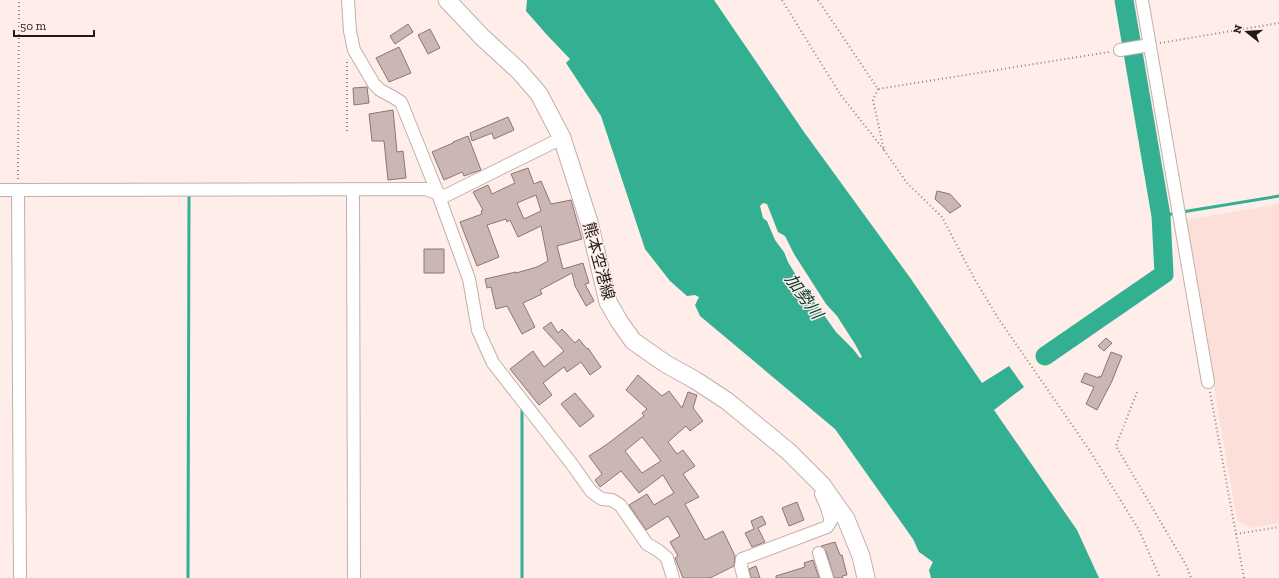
<svg xmlns="http://www.w3.org/2000/svg" width="1279" height="578" font-family="'Zilla Slab','Noto Sans JP',serif">
<style>
.built{fill:#fddfd9}
.water{fill:#33b092;fill-rule:evenodd}
.lines{fill:none;stroke-linecap:round;stroke-linejoin:round}
.stream{stroke:#33b092;stroke-width:3}
.river{stroke:#33b092;stroke-width:19}
.building{fill:#cab6b2;stroke:#8a7773;fill-rule:evenodd}
.street-casing{stroke:#c3afaa;stroke-width:14}
.secondary-casing{stroke:#c3afaa;stroke-width:19}
.path{stroke:#918582;stroke-width:2;stroke-dasharray:1 3;stroke-linecap:butt}
.street{stroke:#fff;stroke-width:12}
.secondary{stroke:#fff;stroke-width:17}
.labels{text-anchor:middle;dominant-baseline:central;stroke-width:3;stroke-linejoin:round;paint-order:stroke}
.street-label{font-size:16px;fill:#221b19;stroke:#feede9}
.water-label{font-size:17px;font-style:italic;fill:#033b2f;stroke:#feede9}
</style>
<rect width="100%" height="100%" fill="#feede9"/>
<path class="built" d="M1279,204V523L1251,528L1237,520L1185,220Z"/>
<path class="water" d="M527,0H714L804,132L911,279L982,383L1009,366L1024,387L994,410L1077,530L1099,578H931L929,570L933,562L919,552L913,539L835,429L700,316L695,305L699,297L695,295L687,296L670,281L645,249L601,116L566,63L570,59L547,35L526,11ZM763,203L767,204L778,232L785,236L794,254L826,304L837,316L855,344L862,357L860,358L853,349L836,332L819,308L806,292L788,262L784,252L775,240L767,221L763,218L760,206Z"/>
<g class="lines">
<path class="stream" d="M1182,212L1279,196
M1161,216L1177,213
M188,578L189,194
M522,578V408"/>
<path class="river" d="M1045,356L1164,274L1161,216L1124,0"/>
</g>
<path class="building" d="M408,24L413,32L395,44L390,36Z
M430,29L440,48L428,54L418,35Z
M399,47L411,73L389,82L376,58Z
M367,87L369,103L354,105L353,88Z
M393,110L397,152L403,151L406,178L388,180L384,141H372L369,114Z
M508,117L514,130L494,139L492,133L472,141L470,133Z
M468,136L481,170L464,176L462,172L444,180L432,152L453,143V142Z
M528,168L534,184L541,181L551,204L571,200L582,239L557,246L563,269L583,263L589,283L585,284L594,301L586,306L575,286L572,273L540,290L542,294L523,303L535,327L522,334L507,306L496,309L491,287L487,288L485,279L516,272V273L537,267L548,261L541,226L518,237L510,220L507,222L506,219L487,225L499,257L477,266L460,222L482,214L481,211L483,210L473,192L488,185L492,194L515,183L511,174ZM536,195L541,211L524,219L517,203Z
M937,191L950,194L961,206L950,213L935,199Z
M424,249H444V273H424Z
M551,322L558,333L562,329L575,343L579,339L587,349L588,348L601,367L590,375L581,362L567,372L564,367L543,383L552,395L539,405L510,369L533,351L544,367L564,351L543,328Z
M1106,338L1112,343L1104,351L1098,346Z
M1111,352L1122,356L1112,381L1097,410L1086,404L1094,387L1081,382L1085,373L1099,378V376L1101,377Z
M638,375L662,396L669,391L682,408L688,392L697,395L693,408L703,421L690,431L686,426L668,442L677,454L683,450L695,466L683,474L699,497L685,504L705,540L723,531L735,556L734,566L710,578H683L675,558L678,556L670,542L680,536L668,516L646,530L629,505L647,494L654,505L674,493L663,475L639,493L621,471L600,487L595,480L602,474L589,456L606,445L644,416L642,413L647,409L626,390ZM642,437L661,461L642,473L625,451Z
M575,393L594,416L580,427L561,404Z
M797,502L804,520L789,526L782,508Z
M762,516L766,524L758,528L765,542L752,547L745,533L754,529L751,521Z
M835,542L840,555H842L847,575L842,576L843,578H834L826,551L821,546Z
M813,560L819,578H776V576L805,567L804,563Z
M756,566L760,578H751L749,569Z"/>
<g class="lines">
<defs>
<path id="street" d="M348,0L350,31L354,50L374,84L380,90L393,97L401,102L438,194L469,279L478,330L493,363L571,463L591,491L596,495L602,499L612,500L620,505L647,544L659,551L667,558L673,578
M1142,0L1208,382
M1120,50L1150,45
M353,189L354,578
M0,190L425,189L445,196L562,138
M18,190L20,578
M819,553L827,578
M744,578L741,567L742,559L827,527L831,521L826,505L821,494"/>
<path id="secondary" d="M447,0L482,37L519,71L539,94L562,138L573,172L589,222L608,302L619,321L633,341L666,364L695,380L727,401L788,451L822,485L846,519L861,556L866,578"/>
</defs>
<use href="#street" class="street-casing"/>
<use href="#secondary" class="secondary-casing"/>
<path class="path" d="M782,0L840,94L884,150L873,100L878,89
M818,0L878,89L1109,52
M1160,43L1279,23
M347,131V61
M884,150L907,183L942,217L974,278L998,318L1090,451L1139,530L1160,578
M18,179L19,0
M1137,392L1116,446L1186,565L1191,578
M1210,392L1244,578
M1236,534L1279,527"/>
<use href="#street" class="street"/>
<use href="#secondary" class="secondary"/>
</g>
<g class="labels">
<g class="street-label">
<text transform="translate(599 261) rotate(75)">熊本空港線</text>
</g>
<g class="water-label">
<text transform="translate(804 296) rotate(54)">加勢川</text>
</g>
</g>
<g transform="translate(1247 32) rotate(287)" stroke="#feede9" stroke-width="3" paint-order="stroke">
<path d="M0-3L7 15L0 10L-7 15Z" fill="#221b19"/>
<text y="-6" font-size="11" font-weight="bold" text-anchor="middle" fill="#221b19">N</text>
</g>
<path d="M14 30v6h80v-6" fill="none" stroke="#221b19" stroke-width="2"/>
<text x="20" y="30" font-size="12" fill="#221b19" stroke="#feede9" stroke-width="3" paint-order="stroke">50 m</text>
</svg>
